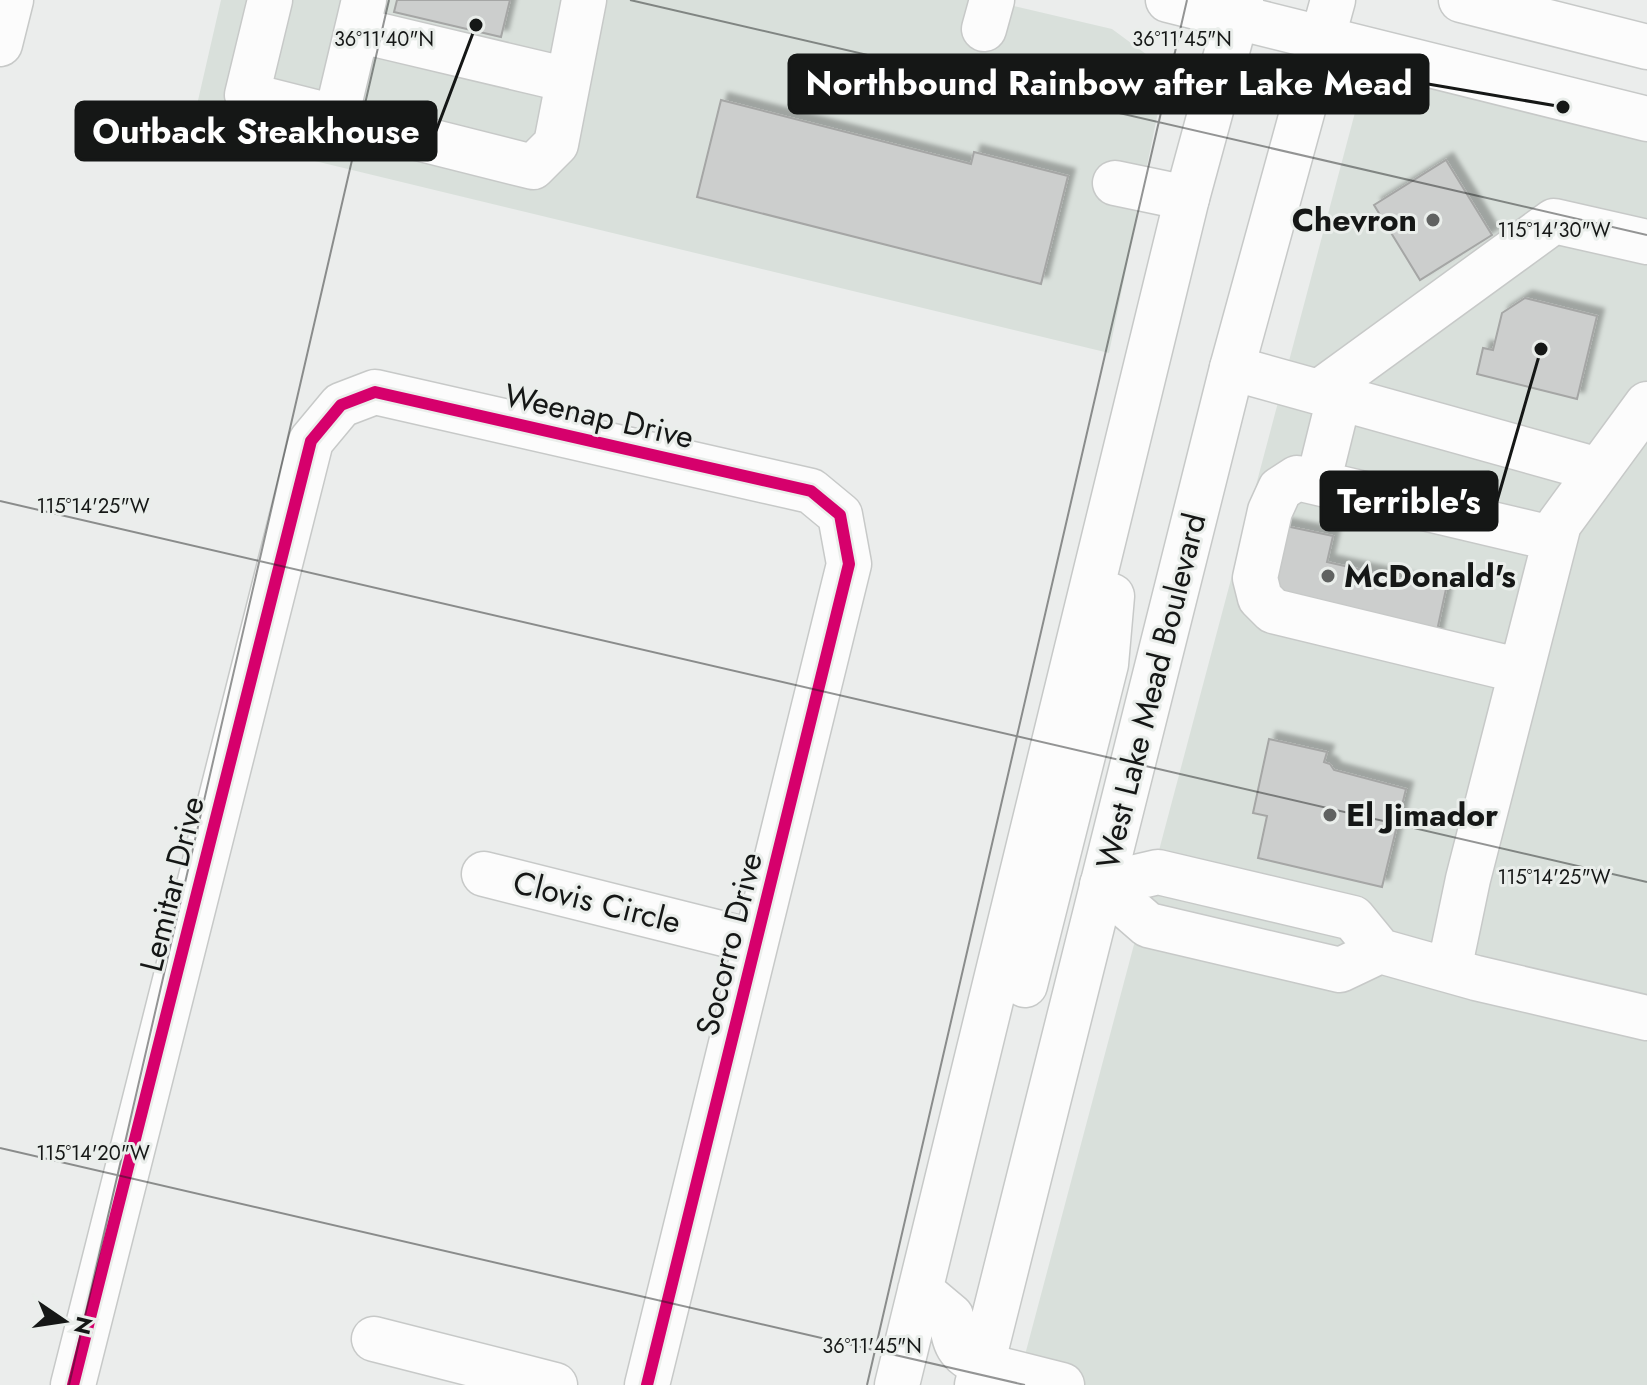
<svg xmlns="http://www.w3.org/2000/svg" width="1647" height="1385" font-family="Jost,sans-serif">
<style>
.built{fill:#d9e0db}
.building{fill:#cccecd;stroke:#a5a6a5;stroke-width:2;filter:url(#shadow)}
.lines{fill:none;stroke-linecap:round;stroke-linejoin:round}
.minor-casing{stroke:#c7c9c8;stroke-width:47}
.major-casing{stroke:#c7c9c8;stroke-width:47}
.minor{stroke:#fcfcfc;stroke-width:44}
.major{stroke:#fcfcfc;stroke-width:44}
.cycleway-casing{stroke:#eaeeeb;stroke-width:17}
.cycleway{stroke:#d6006c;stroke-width:12}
.ticks{fill:none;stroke:#151716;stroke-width:2;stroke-opacity:0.45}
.poi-dot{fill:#606261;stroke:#eaeeeb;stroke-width:3}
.labels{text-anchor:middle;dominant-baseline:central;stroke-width:6;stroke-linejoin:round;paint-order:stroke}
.poi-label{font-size:32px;font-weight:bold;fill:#151716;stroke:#eaeeeb;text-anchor:start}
.street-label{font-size:32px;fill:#151716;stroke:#eaeeeb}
.ticks-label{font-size:20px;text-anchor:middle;fill:#151716;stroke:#eaeeeb;stroke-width:6;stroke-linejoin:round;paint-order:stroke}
.leader{fill:none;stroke:#151716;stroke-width:3}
.callout-dot{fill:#151716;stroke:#eaeeeb;stroke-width:3}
.callout{fill:#151716;stroke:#151716;stroke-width:3}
.callout-label{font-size:34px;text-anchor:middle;font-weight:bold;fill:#fff}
</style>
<defs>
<filter id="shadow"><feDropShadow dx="7" dy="-7" stdDeviation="2" flood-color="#0004"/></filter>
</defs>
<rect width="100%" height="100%" fill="#ebedec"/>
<path class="built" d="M221,0H988L1112,29L1150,57L1161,97L1109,353L191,131Z
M1366,71L1647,136V1385H1017Z"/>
<path class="building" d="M397,0H510L501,37L394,12Z
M721,100L971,164L974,152L1068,176L1041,284L697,197Z
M1446,160L1492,235L1420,280L1374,205Z
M1525,298L1597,316L1577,399L1477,374L1483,348L1493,350L1502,313Z
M1281,525L1333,536L1327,562L1446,589L1435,640L1266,592Z
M1269,739L1327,752L1324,762L1330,764L1334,770L1406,789L1382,887L1258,858L1267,816L1253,813Z"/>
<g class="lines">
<defs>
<path id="minor" d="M270,0L247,95L533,167L556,144L584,0
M984,29L992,0
M357,30L568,80
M0,44L11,0
M336,118L364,0
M1115,183L1187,198
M1232,368L1598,470
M1319,392L1554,221L1647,242
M1318,483L1339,398
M1521,671L1273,611L1260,598L1255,578L1270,511L1280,489L1297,478L1555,539
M484,874L756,942
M1102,885L1158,872L1353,918L1380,951L1476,978L1647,1018
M1102,885L1148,925L1340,970L1380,951
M1449,970L1468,879L1559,524L1647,404
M374,1339L555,1385
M982,1365L1062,1385
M73,1385L311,441L341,405L375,392L811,491L840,515L849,564L647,1385"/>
<path id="major" d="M1168,0L1647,119
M1461,0L1647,47
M1025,985L1106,664L1112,596
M920,1290L951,1316C954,1345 957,1352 982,1365
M897,1385L1187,198L1241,0
M977,1385L1232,368L1333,0"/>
</defs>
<use href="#minor" class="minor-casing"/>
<use href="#major" class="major-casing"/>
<use href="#minor" class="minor"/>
<use href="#major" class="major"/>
<defs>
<path id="cycleway" d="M73,1385L311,441L341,405L375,392L811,491L840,515L849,564L647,1385"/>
</defs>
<use href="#cycleway" class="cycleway-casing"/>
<use href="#cycleway" class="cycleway"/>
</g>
<path class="ticks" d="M630,0L1647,235M0,501L1647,882M0,1148L1025,1385M69,1385L389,0M867,1385L1187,0"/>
<g class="poi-dot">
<circle cx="1433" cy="220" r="8"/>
<circle cx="1328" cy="576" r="8"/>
<circle cx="1330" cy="815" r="8"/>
</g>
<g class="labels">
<g class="poi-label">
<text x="1417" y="220" text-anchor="end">Chevron</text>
<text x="1344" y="576">McDonald's</text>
<text x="1346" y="815">El Jimador</text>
</g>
<g class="street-label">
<text transform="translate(599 416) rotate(13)">Weenap Drive</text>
<text transform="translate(1151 691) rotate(-76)">West Lake Mead Boulevard</text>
<text transform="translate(172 884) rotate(-76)">Lemitar Drive</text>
<text transform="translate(597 902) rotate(14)">Clovis Circle</text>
<text transform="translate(729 944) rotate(-76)">Socorro Drive</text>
</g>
</g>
<g class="ticks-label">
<text x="384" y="46">36°11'40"N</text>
<text x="1182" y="46">36°11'45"N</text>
<text x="1554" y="237">115°14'30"W</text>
<text x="93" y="513">115°14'25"W</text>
<text x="1554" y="884">115°14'25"W</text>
<text x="93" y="1160">115°14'20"W</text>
<text x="872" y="1353">36°11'45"N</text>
</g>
<path class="leader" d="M1563 107L1428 84M476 25L436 131M1541 349L1497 501"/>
<g class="callout-dot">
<circle cx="1563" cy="107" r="8"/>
<circle cx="476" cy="25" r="8"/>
<circle cx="1541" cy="349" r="8"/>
</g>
<g class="callout">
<rect x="789" y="55" width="639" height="58" rx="8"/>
<rect x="76" y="102" width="360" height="58" rx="8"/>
<rect x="1321" y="472" width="176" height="58" rx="8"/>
</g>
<g class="callout-label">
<text x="1109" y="95">Northbound Rainbow after Lake Mead</text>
<text x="256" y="143">Outback Steakhouse</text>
<text x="1409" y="513">Terrible's</text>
</g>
<g transform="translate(64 1321) rotate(103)" stroke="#eaeeeb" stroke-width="6" paint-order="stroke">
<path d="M0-6L14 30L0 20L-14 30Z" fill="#151716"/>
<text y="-12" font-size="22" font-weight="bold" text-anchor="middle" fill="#151716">N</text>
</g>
</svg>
